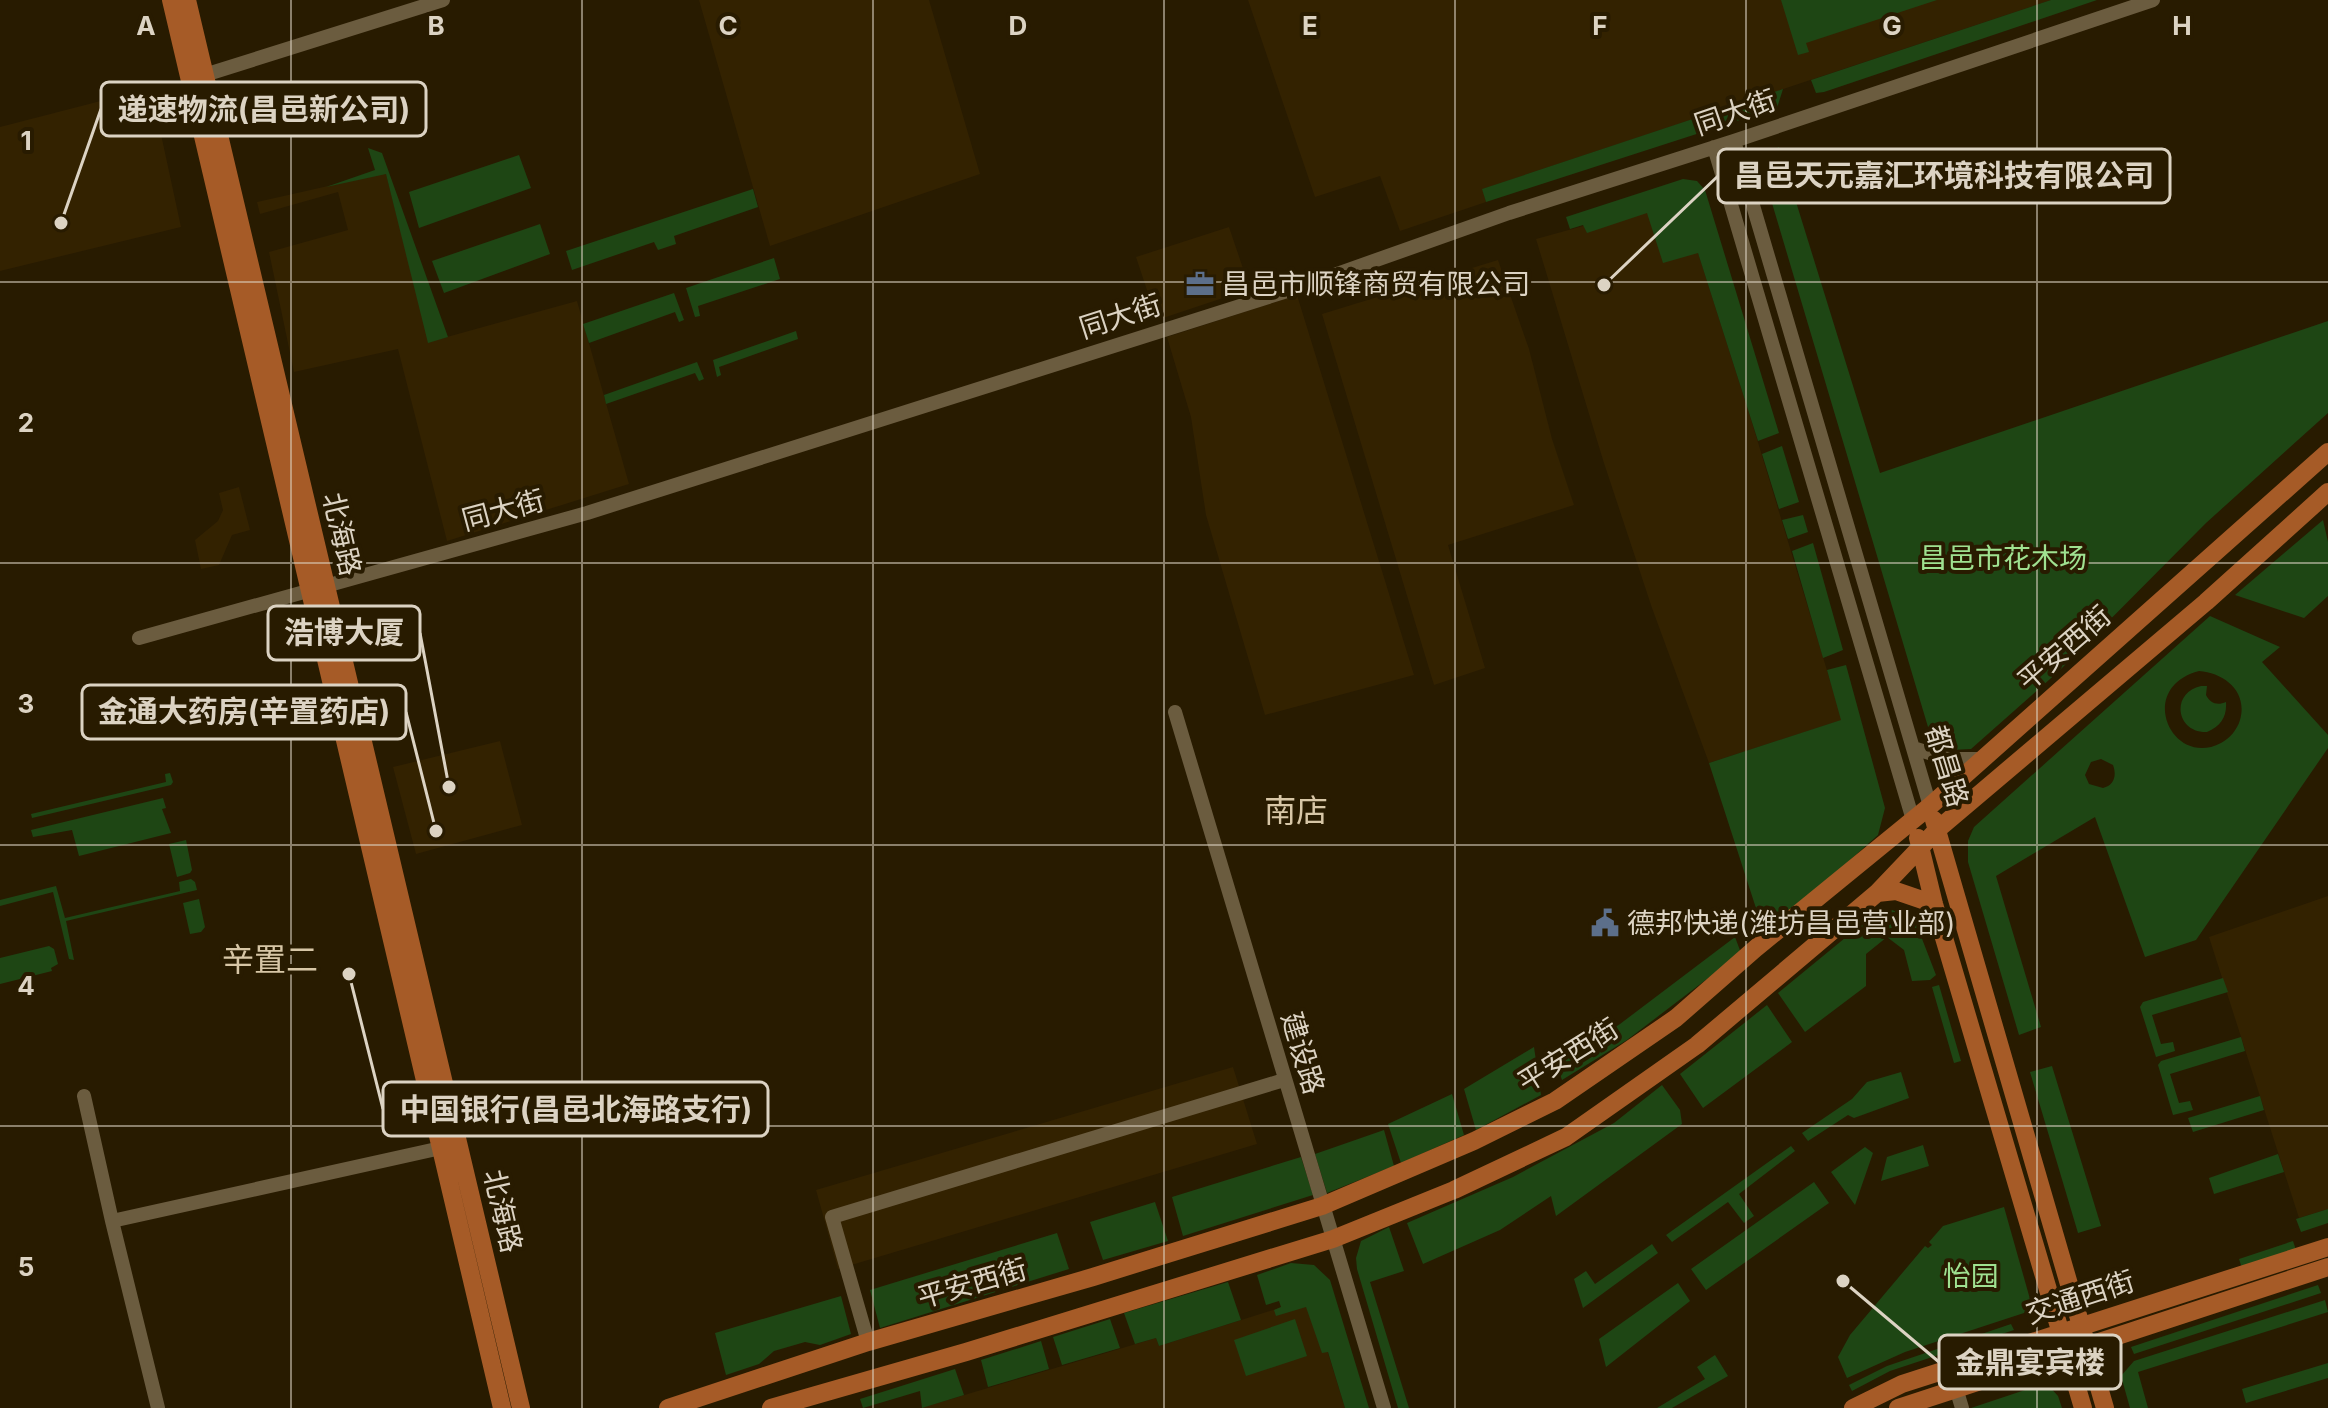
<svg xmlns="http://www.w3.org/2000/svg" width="2328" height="1408" font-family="Inter,'Noto Sans SC',sans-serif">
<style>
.built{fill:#320}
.green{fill:#1e4614;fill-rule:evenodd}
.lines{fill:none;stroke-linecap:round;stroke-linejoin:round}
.minor{stroke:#6b5c3f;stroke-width:14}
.major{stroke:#a65b27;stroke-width:18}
.grid{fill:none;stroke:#dcd3c3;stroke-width:2;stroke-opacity:0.55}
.labels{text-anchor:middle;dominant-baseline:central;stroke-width:8;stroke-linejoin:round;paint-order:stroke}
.street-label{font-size:28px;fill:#dcd3c3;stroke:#281b00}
.poi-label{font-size:28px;fill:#dcd3c3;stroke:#281b00;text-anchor:start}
.park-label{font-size:28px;fill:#9fe190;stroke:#281b00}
.quarter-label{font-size:32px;fill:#d7c6a6;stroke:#281b00}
.grid-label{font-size:26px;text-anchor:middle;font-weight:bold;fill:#dcd3c3;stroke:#281b00;stroke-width:8;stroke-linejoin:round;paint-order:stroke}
.leader{fill:none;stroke:#dcd3c3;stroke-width:3}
.callout-dot{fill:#dcd3c3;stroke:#281b00;stroke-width:3}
.callout{fill:#281b00;stroke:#dcd3c3;stroke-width:3}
.callout-label{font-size:30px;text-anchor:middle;font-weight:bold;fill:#dcd3c3}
</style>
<rect width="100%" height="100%" fill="#281b00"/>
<path class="built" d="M699,0H929L980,174L770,246Z
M1248,0H2051L1483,189L1486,202L1400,231L1380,176L1315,197Z
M151,88L181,227L0,271V127Z
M386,173L429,342L577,301L629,484L447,541L398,349L294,372L269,252L348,230L338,192L260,214L257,202Z
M1681,199L1750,416L1842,720L1709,763L1652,608L1603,460L1536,239Z
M1229,227L1250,289L1157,320L1136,257Z
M1498,260L1529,349L1552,439L1574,505L1448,545L1485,668L1434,685L1322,314Z
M1297,295L1414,675L1265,715L1206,515L1191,417L1167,337Z
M239,487L250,530L232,535L219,565L201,569L195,540L218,521L223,510L219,493Z
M500,741L522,825L416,854L393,767Z
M2328,896V1209L2299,1218L2209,937Z
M1233,1067L1257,1144L838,1269L816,1190Z
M1311,1298L1345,1408H921L1156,1338L1159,1346Z"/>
<path class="green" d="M1781,0H1937L1806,43L1809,52L1798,55Z
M2051,0H2097L1824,92L1816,93L1811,80Z
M1783,89L1777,108L1486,202L1482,189Z
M1779,147L1880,473L2328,321V413L2206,523L2059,671L1971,749L1950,750L1931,737L1763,173C1764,159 1766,153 1779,147Z
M368,148L382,153L448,337L428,343L386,174L326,187L375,170Z
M519,155L531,188L419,228L409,192Z
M1683,179L1697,181L1705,190L1779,433L1758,441L1698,253L1663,263L1647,213L1587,233L1583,225L1570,229L1566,217Z
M753,189L758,207L674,236L676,244L658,250L654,242L572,270L566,251Z
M540,224L550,254L444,293L432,261Z
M774,258L780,279L698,306L700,316L695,317L686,288Z
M674,293L684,320L679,322L675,312L589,343L583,324Z
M796,331L798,339L719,367L721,375L717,377L713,360Z
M697,362L704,379L699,381L695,373L606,404L604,395Z
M1782,446L1799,502L1779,509L1762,454Z
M1803,515L1808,532L1788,539L1782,520Z
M2323,520L2328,542V596L2304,618L2235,595Z
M1813,543L1843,650L1823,658L1792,551Z
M2210,616L2280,647L2262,662L2328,735V748L2196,940L2145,957L2095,817L1996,876L2041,1027L2019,1035L1968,862V841L1974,827ZM2199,671C2225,673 2248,692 2240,720C2237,730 2230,738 2221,743C2172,769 2135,688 2199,671ZM2101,759L2113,765C2117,776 2114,785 2103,788L2089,784L2085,775L2091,762Z
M1846,665L1885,808L1878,835L1765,936L1709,763L1841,720L1827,670Z
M2201,686H2207L2206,695C2210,703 2217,706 2226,702C2227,717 2221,726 2207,732C2176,733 2170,693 2201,686Z
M170,773L173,782L171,785L32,818L31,814L166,782L165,774Z
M163,798L166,808L162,809L171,833L79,856L72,830L33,837L31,830Z
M186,840L192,870L190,873L177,877L169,844Z
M191,879L195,882L197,890L66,921L74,960L69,959L53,892L0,906V900L56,886L65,918L180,891L179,882Z
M199,899L205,927L201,932L190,934L183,903Z
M1892,910L1914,918L1936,975L1930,980L1912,981L1904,950L1887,937L1866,954V986L1805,1032L1778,993L1862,924Z
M1735,937L1741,953L1627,1040L1562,1080L1557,1065L1620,1024Z
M49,946L54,949L58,964L51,968L52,971L0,984V958Z
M2223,978L2228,992L2152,1015L2161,1044L2173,1042L2175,1051L2156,1057L2140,1007L2143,1002Z
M1939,985L1961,1061L1954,1063L1932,987Z
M1767,1005L1792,1042L1703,1108L1680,1074Z
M2241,1037L2245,1051L2170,1074L2179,1103L2190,1101L2193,1110L2173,1115L2158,1065L2161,1061Z
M1534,1047L1541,1095L1476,1130L1464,1089Z
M2052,1066L2101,1226L2078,1233L2030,1072Z
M1901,1072L1909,1098L1854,1118L1848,1115L1808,1141L1802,1133L1852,1099L1867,1082Z
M1662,1085L1680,1110L1682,1124L1556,1216L1551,1196L1500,1230L1423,1264L1407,1223L1513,1177L1614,1123Z
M1452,1094L1464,1135L1401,1163L1388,1124Z
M2260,1096L2264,1110L2193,1132L2188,1118Z
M1384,1130L1394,1166L1327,1193L1315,1154Z
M1923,1145L1929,1166L1881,1181L1887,1157Z
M1791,1146L1795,1151L1739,1194L1754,1216L1744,1223L1728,1202L1672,1242L1666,1235Z
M1865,1147L1873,1153L1855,1205L1831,1172Z
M2278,1154L2284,1172L2214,1194L2209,1178Z
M1301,1157L1313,1195L1183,1236L1172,1197Z
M1814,1182L1829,1203L1706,1290L1691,1269Z
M1155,1202L1168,1241L1103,1260L1090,1222Z
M2004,1207L2030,1299L2027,1312L1905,1352L1847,1378L1838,1357L1850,1335L1925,1246L1928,1248L1932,1245L1929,1242L1943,1226Z
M2328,1209V1223L2301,1232L2296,1219Z
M1389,1227L1404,1271L1370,1282L1409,1408H1398L1357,1269L1356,1258L1361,1241Z
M1057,1233L1069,1269L880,1328L870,1290Z
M2293,1241L2296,1250L2242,1268L2239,1259Z
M1652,1244L1658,1253L1583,1308L1574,1279L1586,1271L1595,1284Z
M1291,1263L1314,1265L1330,1280L1369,1408H1345L1328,1352L1322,1353L1306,1307L1276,1316L1274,1310L1281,1307L1279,1301L1266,1305L1257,1275Z
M1228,1282L1241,1320L1159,1346L1156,1338L1135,1344L1124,1313Z
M1678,1283L1690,1301L1606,1367L1599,1339Z
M2318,1285L2321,1293L2134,1354L2131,1347Z
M841,1296L851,1334L820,1345L805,1342L774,1351L759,1364L726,1375L715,1333Z
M2325,1300L2328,1312L2138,1372L2148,1408H2130L2121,1376L2134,1361Z
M1110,1319L1120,1348L1062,1365L1053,1337Z
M1295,1319L1307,1356L1246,1376L1234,1340Z
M2011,1324L2014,1330L1890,1371L1852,1391L1849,1385L1887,1366Z
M1041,1341L1049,1369L988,1387L981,1360Z
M1715,1355L1728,1376L1672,1408H1657L1705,1379L1697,1367Z
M2328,1363V1378L2246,1403L2242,1389Z
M955,1369L964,1395L922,1408L920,1391L863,1408L860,1399Z
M2046,1383L2058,1396L2062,1408H1971Z"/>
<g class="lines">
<path class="minor" d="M195,78L443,0
M1734,141L1930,806
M1714,147L1913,820
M139,638L587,513L1303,286L1509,213L1734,141L2153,0
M1175,712L1384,1408
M1913,748L1949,759H1981
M84,1096L112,1221L158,1408
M112,1221L450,1146
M868,1342L832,1217L1284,1080
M1956,1388L1962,1408"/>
<path class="major" d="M171,0L502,1408
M187,0L521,1408
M1934,820L2105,1408
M1918,838L1934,904L2083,1408
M1877,893L1896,891L1934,904
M668,1408L868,1342L1093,1277L1322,1206L1474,1141L1555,1101L1676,1018L1756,948L1930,806L2328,452
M771,1408L966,1352L1333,1239L1454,1190L1566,1137L1697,1045L1877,893L1937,830L2206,602L2328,492
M1853,1408L1902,1384L2328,1247
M1898,1408L2328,1267"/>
</g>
<path class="grid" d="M291,0V1408M582,0V1408M873,0V1408M1164,0V1408M1455,0V1408M1746,0V1408M2037,0V1408M0,282H2328M0,563H2328M0,845H2328M0,1126H2328"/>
<defs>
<symbol id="office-bare" viewBox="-9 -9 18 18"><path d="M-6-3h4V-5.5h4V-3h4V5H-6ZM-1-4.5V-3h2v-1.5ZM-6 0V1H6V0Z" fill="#5c6f8a" stroke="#281b00" stroke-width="2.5" paint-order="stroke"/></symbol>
<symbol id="civic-bare" viewBox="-9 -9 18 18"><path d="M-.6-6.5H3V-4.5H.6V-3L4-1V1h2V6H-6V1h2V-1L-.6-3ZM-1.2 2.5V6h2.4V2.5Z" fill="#5c6f8a" stroke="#281b00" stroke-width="2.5" paint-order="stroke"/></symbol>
</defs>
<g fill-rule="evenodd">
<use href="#office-bare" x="1180" y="264" width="40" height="40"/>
<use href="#civic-bare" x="1585" y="903" width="40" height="40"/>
</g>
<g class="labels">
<g class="street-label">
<text transform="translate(1735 112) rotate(-19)">同大街</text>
<text transform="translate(1120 316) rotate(-18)">同大街</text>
<text transform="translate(503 510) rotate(-15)">同大街</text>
<text transform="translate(342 534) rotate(77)">北海路</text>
<text transform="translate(2064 648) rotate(-41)">平安西街</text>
<text transform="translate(1947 766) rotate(73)">都昌路</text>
<text transform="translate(1303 1053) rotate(73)">建设路</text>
<text transform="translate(1568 1055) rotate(-32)">平安西街</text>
<text transform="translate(503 1211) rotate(77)">北海路</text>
<text transform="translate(972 1283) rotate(-16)">平安西街</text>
<text transform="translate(2080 1297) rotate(-18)">交通西街</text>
</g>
<g class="poi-label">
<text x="1222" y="284">昌邑市顺锋商贸有限公司</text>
<text x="1627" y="923">德邦快递(潍坊昌邑营业部)</text>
</g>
<g class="park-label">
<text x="2003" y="558">昌邑市花木场</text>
<text x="1971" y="1276">怡园</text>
</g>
<g class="quarter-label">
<text x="1296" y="810">南店</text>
<text x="270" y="959">辛置二</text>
</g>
</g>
<g class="grid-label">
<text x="146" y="35">A</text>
<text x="436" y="35">B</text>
<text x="728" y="35">C</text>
<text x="1018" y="35">D</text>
<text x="1310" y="35">E</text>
<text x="1600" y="35">F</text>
<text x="1892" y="35">G</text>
<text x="2182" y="35">H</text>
<text x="26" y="150">1</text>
<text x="26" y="432">2</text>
<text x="26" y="713">3</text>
<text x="26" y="995">4</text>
<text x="26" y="1276">5</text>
</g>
<path class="leader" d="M61 223L101 109M1604 285L1718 176M449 787L420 633M436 831L406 712M349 974L383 1109M1843 1281L1939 1362"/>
<g class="callout-dot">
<circle cx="61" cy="223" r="8"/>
<circle cx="1604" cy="285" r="8"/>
<circle cx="449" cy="787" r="8"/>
<circle cx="436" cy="831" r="8"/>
<circle cx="349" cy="974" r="8"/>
<circle cx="1843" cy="1281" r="8"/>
</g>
<g class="callout">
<rect x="101" y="82" width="325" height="54" rx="8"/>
<rect x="1718" y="149" width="452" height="54" rx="8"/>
<rect x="268" y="606" width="152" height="54" rx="8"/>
<rect x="82" y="685" width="324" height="54" rx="8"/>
<rect x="383" y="1082" width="385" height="54" rx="8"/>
<rect x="1939" y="1335" width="182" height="54" rx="8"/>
</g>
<g class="callout-label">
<text x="264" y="120">递速物流(昌邑新公司)</text>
<text x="1944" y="186">昌邑天元嘉汇环境科技有限公司</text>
<text x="344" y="643">浩博大厦</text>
<text x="244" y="722">金通大药房(辛置药店)</text>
<text x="576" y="1120">中国银行(昌邑北海路支行)</text>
<text x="2030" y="1373">金鼎宴宾楼</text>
</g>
</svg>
